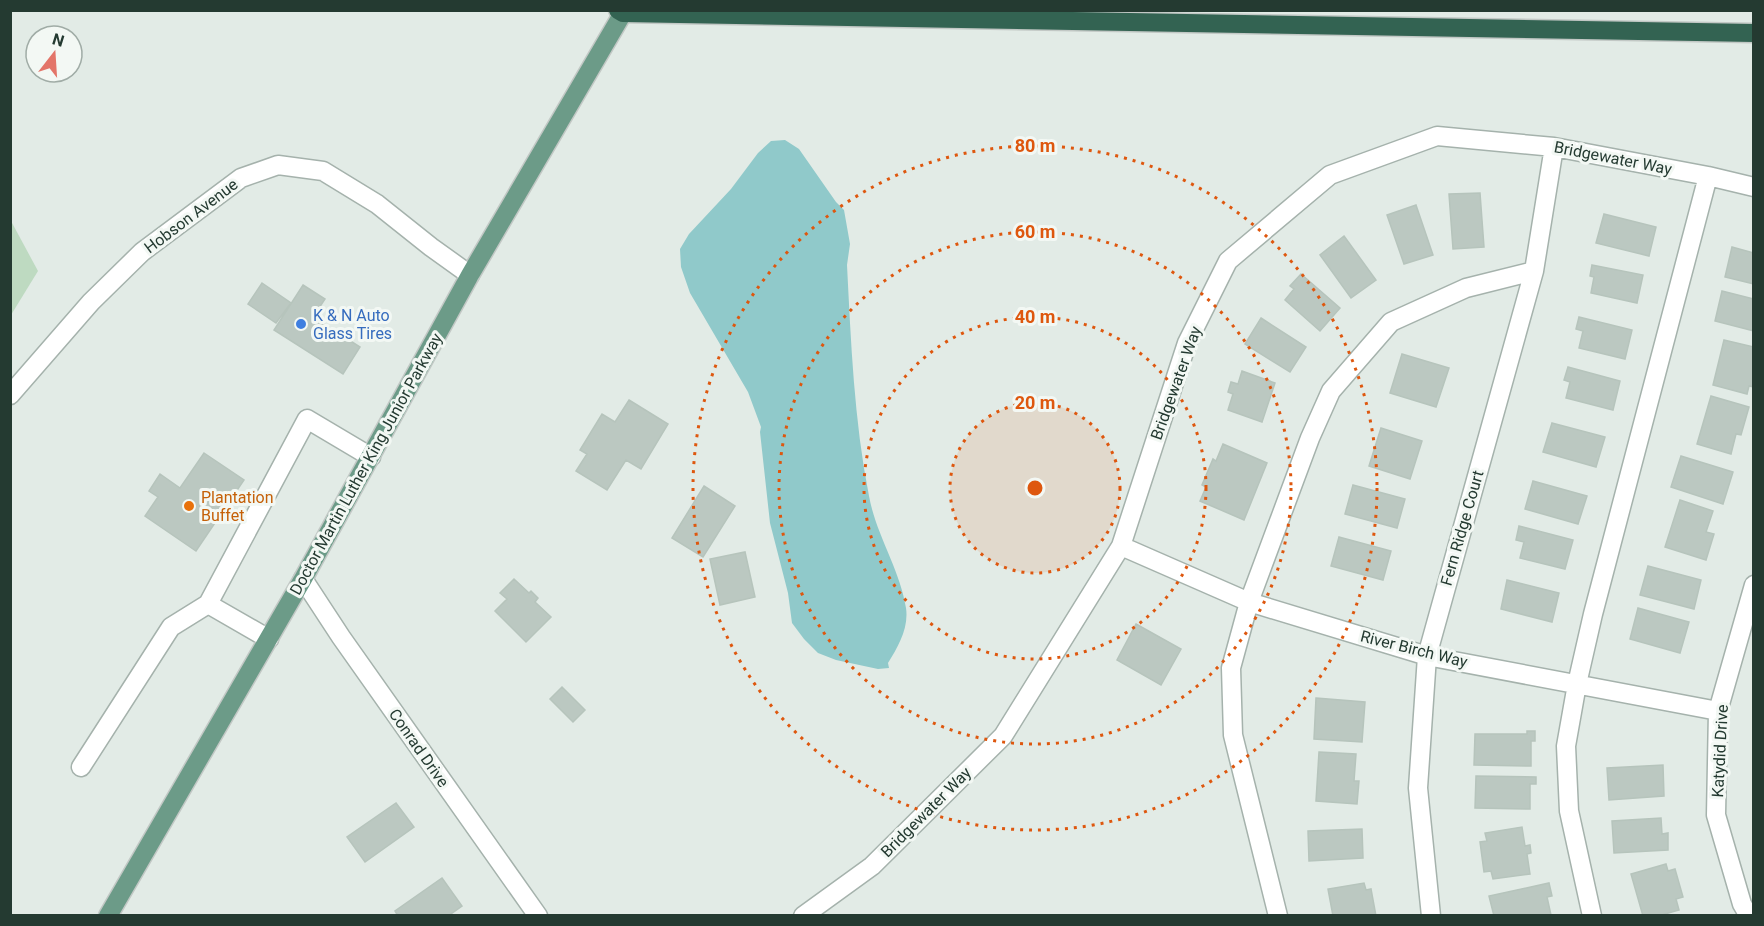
<svg xmlns="http://www.w3.org/2000/svg" width="1764" height="926" font-family="Roboto,sans-serif">
<style>
.green{fill:#bedac1}
.water{fill:#90c9ca}
.building{fill:#bbc8c1;stroke:#b6c4bc;stroke-width:1.5}
.lines{fill:none;stroke-linecap:round;stroke-linejoin:round}
.minor-casing{stroke:#a5b2ac;stroke-width:21}
.major-casing{stroke:#c2c8c5;stroke-width:21}
.highway-casing{stroke:#c2c8c5;stroke-width:21}
.minor{stroke:#fff;stroke-width:18}
.major{stroke:#6c9b88;stroke-width:18}
.highway{stroke:#336352;stroke-width:18}
.ring{fill:none;stroke:#de570e;stroke-width:3;stroke-dasharray:3 6}
.shop-dot{fill:#3f7fe0;stroke:#f3f8f4;stroke-width:2}
.food-dot{fill:#e8710a;stroke:#f3f8f4;stroke-width:2}
.labels{text-anchor:middle;dominant-baseline:central;stroke-width:6;stroke-linejoin:round;paint-order:stroke}
.street-label{font-size:16px;fill:#243a31;stroke:#f3f8f4}
.shop-label{font-size:16px;fill:#366cbe;stroke:#f3f8f4;text-anchor:start}
.food-label{font-size:16px;fill:#c56008;stroke:#f3f8f4;text-anchor:start}
.centre{fill:#de570e;stroke:#f3f8f4;stroke-width:3}
.ring-label{font-size:18px;text-anchor:middle;font-weight:bold;fill:#de570e;stroke:#f3f8f4;stroke-width:6;stroke-linejoin:round;paint-order:stroke}
</style>
<rect width="100%" height="100%" fill="#e2ebe6"/>
<path class="green" d="M11,221L38,271L11,315H10Z"/>
<path class="water" d="M785,140L799,149L836,202L844,210L850,244L847,265C851,342 854,420 869,496C876,535 900,569 906,608C909,628 898,647 888,663L889,668L878,669L836,660L818,653L804,639L792,623L788,593L770,523L760,432L761,427L748,392L690,293L681,267L680,249L689,234L731,189L758,153L771,141Z"/>
<path class="building" d="M1480,193L1484,247L1453,249L1449,194Z
M1416,205L1433,255L1404,264L1387,215Z
M1604,214L1656,227L1649,256L1596,243Z
M1344,236L1376,280L1351,298L1320,255Z
M1732,247L1754,253V284L1725,277Z
M1592,265L1643,275L1637,303L1591,293L1594,277L1590,276Z
M1301,274L1340,308L1320,331L1285,300L1294,289L1290,286Z
M262,283L291,303L276,323L248,304Z
M303,285L325,299L313,317L360,347L343,374L274,330Z
M1722,291L1754,299V331L1715,321Z
M1579,317L1632,330L1625,359L1579,348L1583,331L1576,329Z
M1261,318L1306,347L1290,372L1245,344Z
M1724,340L1754,347V387L1749,386L1747,394L1713,385Z
M1402,354L1449,368L1436,407L1390,393Z
M1568,367L1620,381L1613,410L1566,398L1570,382L1564,380Z
M1242,371L1275,383L1262,422L1228,410L1233,394L1228,392L1231,382L1238,384Z
M1711,396L1749,407L1741,435L1736,434L1731,454L1697,444Z
M629,400L668,424L641,469L626,460L607,490L576,471L587,454L580,450L602,414L615,422Z
M1552,423L1605,437L1596,467L1543,452Z
M1381,428L1422,441L1410,479L1369,466Z
M1223,444L1267,463L1244,520L1200,501L1206,487L1202,485L1213,459L1216,461Z
M204,453L244,480L196,551L145,516L158,497L149,491L160,474L180,488Z
M1681,456L1733,472L1723,504L1671,487Z
M1533,481L1587,496L1578,524L1525,509Z
M1353,485L1405,499L1397,528L1345,514Z
M704,486L735,506L703,557L672,538Z
M1680,500L1713,511L1706,532L1714,534L1706,560L1665,547Z
M1519,526L1573,540L1565,569L1520,558L1524,542L1516,540Z
M1339,537L1391,551L1383,580L1331,566Z
M745,552L755,597L720,605L710,559Z
M1648,566L1701,580L1694,609L1640,595Z
M514,579L529,593L531,591L538,598L535,602L551,617L526,642L495,611L507,599L500,593Z
M1507,580L1559,593L1552,622L1501,609Z
M1638,608L1689,622L1680,653L1630,639Z
M1136,624L1181,649L1161,685L1117,660Z
M562,687L585,710L573,722L550,699Z
M1316,698L1365,702L1362,742L1314,739Z
M1527,731H1535V741H1531V766L1474,765L1475,734H1527Z
M1319,752L1356,754L1354,781H1359L1357,804L1316,801Z
M1663,765L1664,796L1609,800L1607,768Z
M1476,776L1536,777V784H1530V809L1475,808Z
M396,803L414,827L365,862L347,837Z
M1661,818L1662,834L1668,833V850L1614,853L1612,821Z
M1522,827L1525,846L1530,845L1531,853L1527,854L1530,874L1493,879L1491,871L1484,872L1480,842L1487,841L1485,833Z
M1362,829L1363,858L1309,861L1308,831Z
M1666,864L1668,871L1675,869L1683,897L1676,899L1679,910L1658,916H1643L1631,874Z
M442,878L462,906L448,916H398L395,911Z
M1364,883L1366,890L1371,889L1376,916H1333L1328,889Z
M1549,883L1552,896L1547,897L1551,915L1494,916L1489,896Z"/>
<g class="lines">
<defs>
<path id="minor" d="M10,395L91,302L142,252L241,178L278,165L323,171L377,204L431,247L470,275
M1121,546L1249,602L1427,656L1718,711
M303,579L341,637L538,916
M208,604L269,639
M81,767L171,627L208,604L307,419L371,457
M803,916L872,866L1003,736L1121,546L1187,343L1228,261L1330,175L1437,136L1554,147L1708,176L1754,187
M1278,916L1233,735L1231,668L1249,602L1310,438L1331,391L1391,322L1466,288L1534,271
M1431,916L1418,788L1427,656L1534,271L1554,147
M1592,916L1569,811L1566,746L1577,684L1593,614L1708,176
M1749,916L1742,904L1716,815L1718,711L1754,585"/>
<path id="major" d="M108,916L303,579L470,275L623,13"/>
<path id="highway" d="M618,10L623,13L1754,33"/>
</defs>
<use href="#minor" class="minor-casing"/>
<use href="#major" class="major-casing"/>
<use href="#highway" class="highway-casing"/>
<use href="#minor" class="minor"/>
<use href="#major" class="major"/>
<use href="#highway" class="highway"/>
</g>
<circle cx="1035" cy="488" r="85" fill="#de570e" fill-opacity=".12"/>
<g class="ring">
<circle cx="1035" cy="488" r="85"/>
<circle cx="1035" cy="488" r="171"/>
<circle cx="1035" cy="488" r="256"/>
<circle cx="1035" cy="488" r="342"/>
</g>
<circle class="shop-dot" cx="301" cy="324" r="6"/>
<circle class="food-dot" cx="189" cy="506" r="6"/>
<g class="labels">
<g class="street-label">
<text transform="translate(1613 158) rotate(11)">Bridgewater Way</text>
<text transform="translate(191 216) rotate(-37)">Hobson Avenue</text>
<text transform="translate(1176 383) rotate(-70)">Bridgewater Way</text>
<text transform="translate(366 464) rotate(-61)">Doctor Martin Luther King Junior Parkway</text>
<text transform="translate(1462 528) rotate(-74)">Fern Ridge Court</text>
<text transform="translate(1414 649) rotate(14)">River Birch Way</text>
<text transform="translate(419 748) rotate(55)">Conrad Drive</text>
<text transform="translate(1720 751) rotate(-87)">Katydid Drive</text>
<text transform="translate(926 812) rotate(-45)">Bridgewater Way</text>
</g>
<g class="shop-label">
<text x="313" y="315">K &amp; N Auto<tspan x="313" dy="18">Glass Tires</tspan></text>
</g>
<g class="food-label">
<text x="201" y="497">Plantation<tspan x="201" dy="18">Buffet</tspan></text>
</g>
</g>
<circle cx="1035" cy="488" r="9" class="centre"/>
<g class="ring-label">
<text x="1035" y="152">80 m</text>
<text x="1035" y="238">60 m</text>
<text x="1035" y="323">40 m</text>
<text x="1035" y="409">20 m</text>
</g>
<rect width="1764" height="926" fill="none" stroke="#243a31" stroke-width="24"/>
<g transform="translate(54 54) rotate(17)"><circle r="28" fill="#f3f8f4" stroke="#a0aca6" stroke-width="1.5"/>
<path d="M0-4.5L10 22L0 15L-10 22Z" fill="#e37569"/>
<text y="-9" font-size="16" font-weight="bold" text-anchor="middle" fill="#243a31">N</text>
</g>
</svg>
